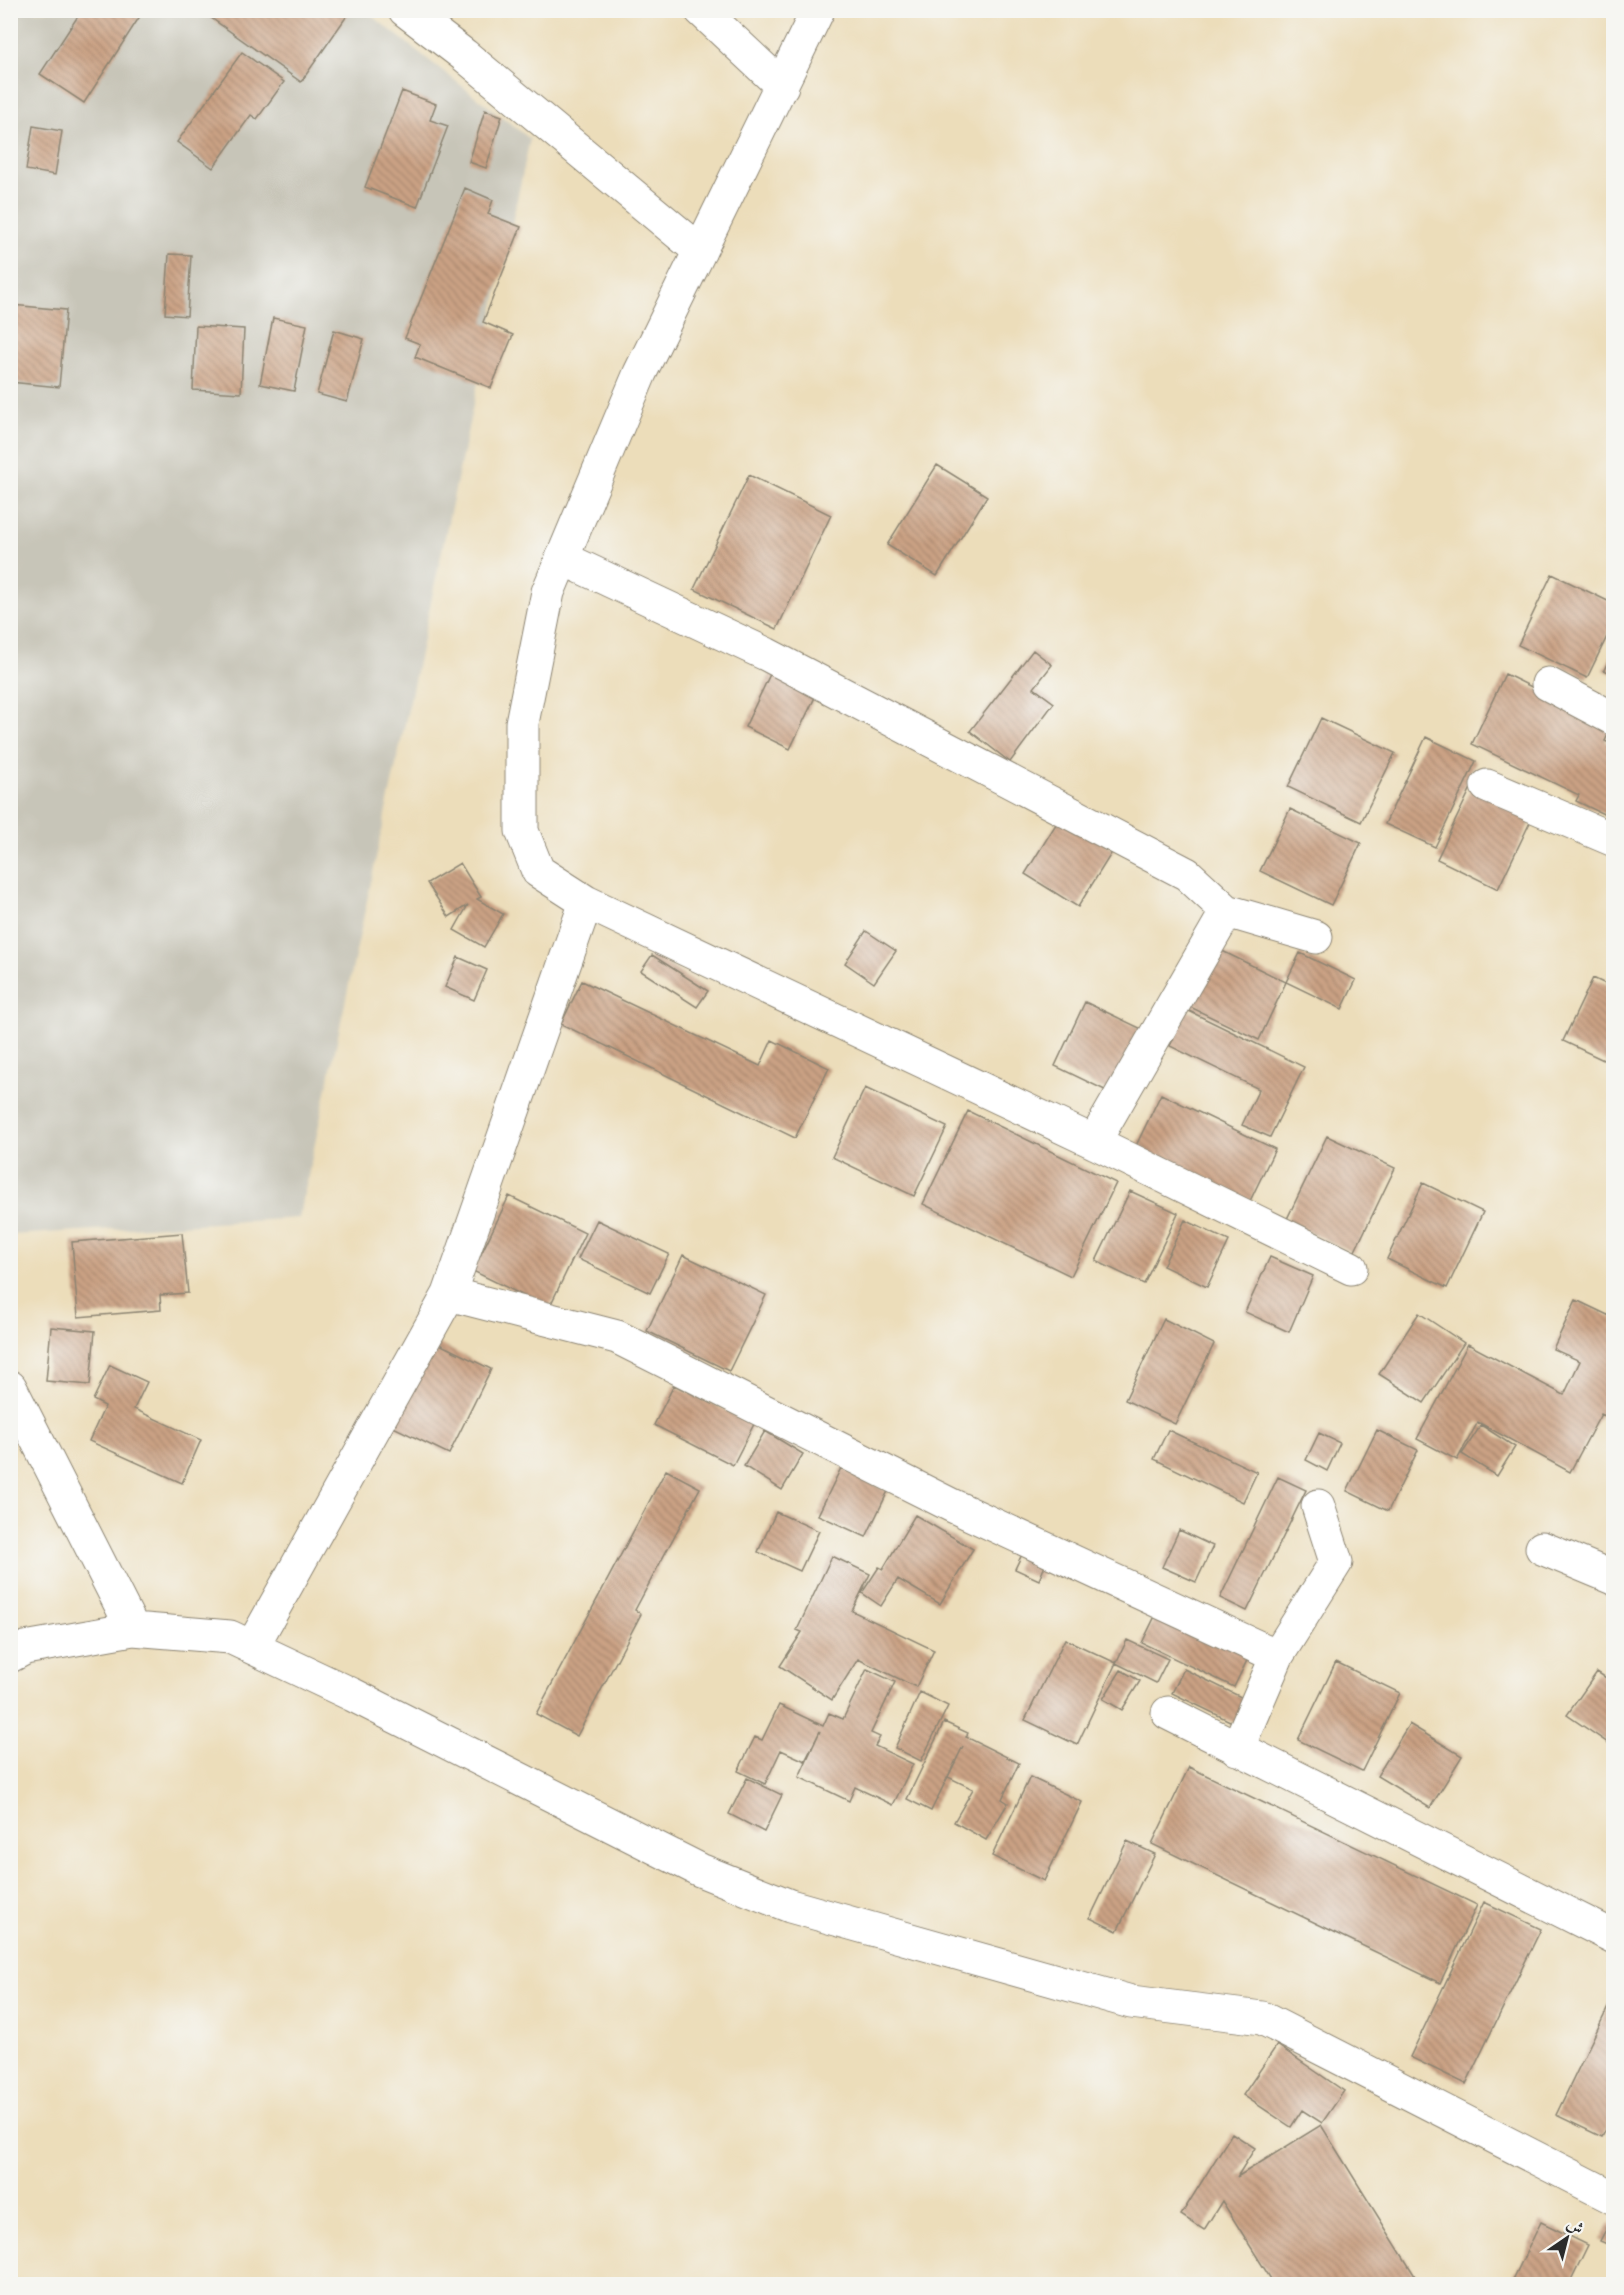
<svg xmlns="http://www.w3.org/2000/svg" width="1624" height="2295" font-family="Alegreya,Amiri,serif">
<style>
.industrial{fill:#c7c5b8}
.building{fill:url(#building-back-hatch)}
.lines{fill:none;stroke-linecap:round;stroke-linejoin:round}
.minor-casing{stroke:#8c8472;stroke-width:35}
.minor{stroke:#fff;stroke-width:33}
</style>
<defs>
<pattern id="building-back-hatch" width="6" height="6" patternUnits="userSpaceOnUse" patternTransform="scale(1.5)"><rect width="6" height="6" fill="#cba284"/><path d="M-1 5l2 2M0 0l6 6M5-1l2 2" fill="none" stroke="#a5846c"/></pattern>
</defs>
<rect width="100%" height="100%" fill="#f6f6f2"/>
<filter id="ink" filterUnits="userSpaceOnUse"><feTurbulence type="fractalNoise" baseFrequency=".0167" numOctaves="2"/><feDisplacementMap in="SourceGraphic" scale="12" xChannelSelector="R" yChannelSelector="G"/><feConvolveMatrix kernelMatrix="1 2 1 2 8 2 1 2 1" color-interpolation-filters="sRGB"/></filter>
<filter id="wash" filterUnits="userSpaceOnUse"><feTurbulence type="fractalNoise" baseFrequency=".008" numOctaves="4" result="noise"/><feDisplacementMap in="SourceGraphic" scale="24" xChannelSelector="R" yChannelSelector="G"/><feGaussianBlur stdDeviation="1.35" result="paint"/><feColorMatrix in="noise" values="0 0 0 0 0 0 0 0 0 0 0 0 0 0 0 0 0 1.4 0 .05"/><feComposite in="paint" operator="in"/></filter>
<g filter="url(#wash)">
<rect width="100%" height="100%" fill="#ecddba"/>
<path class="industrial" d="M11,11H366L530,139L299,1218L11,1235Z"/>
<g id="blocks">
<path class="building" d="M82,10H144L84,103L40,74Z
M200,10H351L301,82Z
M242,52L284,82L257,119L251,115L213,168L177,142Z
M402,91L436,104L430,120L448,126L417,207L365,187Z
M485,110L502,116L486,168L469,162Z
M33,126L62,131L55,175L26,170Z
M465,188L493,200L488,214L521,227L483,322L513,335L491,388L415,357L420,344L405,338Z
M169,254L191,255L187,316L165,314Z
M11,305L66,310L59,387L10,382Z
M273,318L307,325L294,391L260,384Z
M196,326L244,329L241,393L193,390Z
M334,330L364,339L347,402L317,394Z
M937,465L987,496L937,576L887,545Z
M749,475L831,515L777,629L694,589Z
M1552,574L1614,604V622L1587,678L1518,645Z
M1033,650L1052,665L1034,688L1054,703L1010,762L970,731Z
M1614,650V675L1604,670Z
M772,670L817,693L790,749L745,727Z
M1505,674L1612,726L1605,741L1614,745V819L1576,801L1579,795L1472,744Z
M1321,718L1395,753L1361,822L1288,787Z
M1426,737L1476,761L1435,847L1385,824Z
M1472,786L1533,816L1498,889L1437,859Z
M1290,809L1361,843L1331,905L1260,871Z
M1061,816L1114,849L1078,907L1025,874Z
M460,863L481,897L477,899L503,914L484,947L454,930L468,905L449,917L427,883Z
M866,931L896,951L874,983L845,963Z
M1214,947L1286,982L1259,1040L1186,1005Z
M1300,953L1356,980L1342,1009L1286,982Z
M652,955L708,991L697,1007L641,971Z
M458,957L487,970L474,1000L445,987Z
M1593,978L1614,988V1065L1563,1041Z
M582,981L760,1066L772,1040L829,1068L795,1138L561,1024Z
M1085,1002L1144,1030L1113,1094L1055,1066Z
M1187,1010L1304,1067L1270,1137L1242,1125L1259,1089L1170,1046Z
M865,1088L947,1127L914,1196L832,1157Z
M1161,1094L1275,1149L1248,1205L1134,1150Z
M968,1111L1116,1183L1071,1276L923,1204Z
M1327,1136L1395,1168L1354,1253L1286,1221Z
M1423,1183L1483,1212L1447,1288L1387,1259Z
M1130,1191L1178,1213L1144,1284L1096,1261Z
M509,1196L585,1233L549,1308L473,1271Z
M597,1220L669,1254L650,1293L578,1259Z
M1185,1220L1229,1241L1207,1287L1163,1266Z
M182,1233L188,1293L160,1295L161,1310L78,1317L72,1242Z
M683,1255L766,1295L729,1371L647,1331Z
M1270,1257L1313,1276L1289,1332L1245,1312Z
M1576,1300L1614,1318V1420L1601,1414L1570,1472L1478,1422L1457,1460L1417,1439L1468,1344L1564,1395L1580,1361L1553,1349Z
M1419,1313L1464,1343L1424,1403L1379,1374Z
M1164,1319L1214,1344L1175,1424L1125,1400Z
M51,1327L95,1331L90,1385L46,1381Z
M431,1340L491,1369L449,1454L389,1425Z
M110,1365L147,1382L134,1409L201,1440L182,1483L89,1441L105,1406L93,1400Z
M674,1385L754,1424L733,1465L654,1425Z
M1481,1425L1515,1447L1497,1476L1462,1454Z
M1168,1430L1257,1472L1243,1502L1154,1459Z
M1377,1430L1418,1450L1388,1511L1347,1491Z
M765,1431L803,1454L782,1490L744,1466Z
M1319,1433L1340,1443L1327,1471L1306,1460Z
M841,1468L888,1491L866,1537L818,1515Z
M666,1470L700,1488L635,1610L641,1614L577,1736L536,1714Z
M1278,1477L1306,1490L1247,1611L1220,1598Z
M776,1512L819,1531L800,1571L758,1552Z
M915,1515L973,1549L940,1604L898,1579L881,1606L862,1593L879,1567L883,1569Z
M1179,1530L1213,1546L1196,1582L1162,1567Z
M1026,1546L1049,1556L1039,1580L1015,1569Z
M832,1556L870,1574L852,1611L934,1650L916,1687L858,1659L832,1700L780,1666L802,1632L797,1630Z
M1160,1606L1252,1650L1234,1687L1142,1643Z
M1065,1639L1116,1663L1127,1640L1168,1659L1156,1683L1116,1663L1077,1745L1025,1720Z
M1336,1662L1400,1693L1362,1771L1298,1740Z
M867,1669L895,1682L871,1733L880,1737L875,1746L913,1764L893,1805L855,1787L849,1801L799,1777L820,1731L805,1761L781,1750L765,1784L738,1771L755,1737L762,1740L779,1705L823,1726L829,1713L843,1719Z
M1184,1669L1247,1700L1236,1724L1172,1693Z
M1121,1670L1140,1681L1122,1710L1103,1699Z
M1597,1672L1614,1683V1747L1567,1715Z
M920,1692L948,1706L921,1761L895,1748Z
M944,1722L968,1733L966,1737L1019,1763L1002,1799L1008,1803L986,1840L954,1822L973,1789L948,1777L963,1746L931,1811L907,1799Z
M1409,1724L1462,1756L1430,1808L1377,1776Z
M1189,1767L1477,1905L1440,1983L1152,1844Z
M1030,1777L1082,1802L1044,1881L992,1856Z
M747,1778L782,1795L764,1832L729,1814Z
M1127,1841L1155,1854L1117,1931L1090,1918Z
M1484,1902L1541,1929L1466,2084L1410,2057Z
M1614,1995V2114L1602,2137L1556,2115Z
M1277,2045L1344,2091L1322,2123L1302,2110L1291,2127L1243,2095Z
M1321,2125L1420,2284H1274L1222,2201L1204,2230L1181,2215L1232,2133L1255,2148L1237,2177Z
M1541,2222L1588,2245L1569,2284H1511Z
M1609,2224L1614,2226V2247L1600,2241Z"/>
</g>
</g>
<g filter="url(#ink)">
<use href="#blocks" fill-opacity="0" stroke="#8c8472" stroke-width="1.5"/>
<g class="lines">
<defs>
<path id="minor" d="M405,10L464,55L700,251
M701,10L782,86
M562,558L766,654L1187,874L1227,911L1316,937
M1548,684L1614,719
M1487,786L1614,840
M586,902L1094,1142L1351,1268
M1094,1142L1227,911
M449,1294L617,1337L951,1505L1277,1656
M10,1387L133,1629
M1542,1548L1614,1578
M252,1647L449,1294L586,902L538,871L522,831V723L548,592L640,373L818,10
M10,1656L25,1648L133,1629L230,1637L353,1695L700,1870L790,1906L1131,2002L1262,2018L1614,2198
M1168,1713L1614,1937
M1237,1749L1277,1656L1336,1562L1318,1506"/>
</defs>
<use href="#minor" class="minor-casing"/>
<use href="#minor" class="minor"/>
</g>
</g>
<rect width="1624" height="2295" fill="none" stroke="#f6f6f2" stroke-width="36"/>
<g transform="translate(1567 2238) rotate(35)" stroke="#f6f6f2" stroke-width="4.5" paint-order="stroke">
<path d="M0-4.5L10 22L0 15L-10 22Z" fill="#2b2b2b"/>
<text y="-9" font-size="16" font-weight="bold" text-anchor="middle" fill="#2b2b2b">ش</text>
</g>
</svg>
